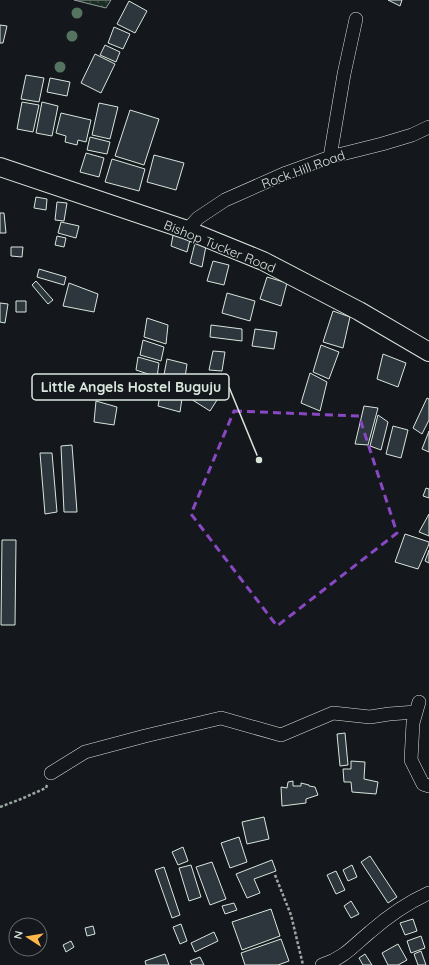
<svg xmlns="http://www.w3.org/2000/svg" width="429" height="965" font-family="Quicksand,sans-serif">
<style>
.grass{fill:url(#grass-dots);stroke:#939e99}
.building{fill:#2c363c;stroke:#d8e6dc}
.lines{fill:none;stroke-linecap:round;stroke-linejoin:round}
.street-casing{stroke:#d8e6dc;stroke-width:14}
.secondary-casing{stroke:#d8e6dc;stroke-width:20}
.path{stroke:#9da8a2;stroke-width:2.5;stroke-dasharray:3 2;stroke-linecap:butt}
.street{stroke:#14181c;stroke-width:13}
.secondary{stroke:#14181c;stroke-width:18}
.tree{fill:#55745f}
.marked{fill:none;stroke:#8948c3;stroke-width:3;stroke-dasharray:8 5;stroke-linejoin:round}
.labels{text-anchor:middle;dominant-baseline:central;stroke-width:3;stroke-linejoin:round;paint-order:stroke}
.street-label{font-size:13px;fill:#d8e6dc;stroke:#14181c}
.leader{fill:none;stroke:#d8e6dc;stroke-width:1.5}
.callout-dot{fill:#d8e6dc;stroke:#14181c;stroke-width:1.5}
.callout{fill:#14181c;stroke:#d8e6dc;stroke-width:1.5}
.callout-label{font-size:14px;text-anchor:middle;font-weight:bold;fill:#d8e6dc}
</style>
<defs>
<pattern id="grass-dots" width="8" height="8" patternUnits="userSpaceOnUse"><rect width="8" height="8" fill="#1a2d24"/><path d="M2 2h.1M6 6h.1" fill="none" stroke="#3b4b43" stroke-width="1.8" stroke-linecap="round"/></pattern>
</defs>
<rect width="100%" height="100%" fill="#14181c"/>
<path class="grass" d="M74,0H111L106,8Z"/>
<path class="building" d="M388,0H402L400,6Z
M129,1L147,11L135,33L117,24Z
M0,25L7,26L3,43H0Z
M114,27L130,34L123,49L108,43Z
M105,45L120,52L116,62L100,55Z
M95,54L115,64L101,93L81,83Z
M26,75L44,78L39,102L21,99Z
M50,78L70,82L67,96L47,92Z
M22,102L39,105L33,132L17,129Z
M42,102L58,106L52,136L36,133Z
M99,103L118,107L110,139L92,135Z
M130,110L159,119L144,165L115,156Z
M61,113L91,120L86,142L78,140L77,145L65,142L66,136L56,133Z
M90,137L110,142L107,154L87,150Z
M86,153L104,158L99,177L80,172Z
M154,155L184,163L176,190L147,182Z
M112,159L145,169L139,191L105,182Z
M36,197L47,199L46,210L34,208Z
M57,202L67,203L64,221L55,220Z
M0,213H4L6,233H0Z
M61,222L79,226L76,238L58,233Z
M174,230L191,236L187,252L171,246Z
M57,236L66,238L64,247L55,245Z
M195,243L206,246L202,267L190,263Z
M11,247H23L22,257L11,256Z
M213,261L229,265L224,285L207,281Z
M39,269L66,277L64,285L37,277Z
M267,277L287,283L281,306L260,299Z
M36,281L53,300L48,304L32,285Z
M69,283L98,294L94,312L63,306Z
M227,293L255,301L250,321L222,313Z
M16,301H26V312H16Z
M0,303L8,304L5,323L0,322Z
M333,311L350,317L343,348L323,342Z
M147,318L168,325L166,344L144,337Z
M211,325L242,329V341L210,337Z
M255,329L277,332L274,349L252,346Z
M143,340L164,347L161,361L140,355Z
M321,345L339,352L329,379L313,372Z
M213,351L225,352L222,371L209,370Z
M383,354L406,363L398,387L377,379Z
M138,357L159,363L157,377L136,370Z
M167,359L187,364L180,412L158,406Z
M310,373L327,382L320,411L301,403Z
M196,388L217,400L210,411L191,399Z
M427,398L429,399V420L422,434L413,428Z
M96,401L117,407L114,425L94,422Z
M364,406L378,408L368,445L355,444Z
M378,415L388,422L381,450L370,446Z
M393,426L408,430L401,458L386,454Z
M429,431V452L422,449Z
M72,445L77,512H64L61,446Z
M40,453H52L57,512L45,514Z
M426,488L429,489V498L423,496Z
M429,514V536L419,532Z
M405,534L429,542V544L418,569L395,562Z
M2,540H16L15,625H1Z
M429,550V563L425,561Z
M345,733L348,765L340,766L337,734Z
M351,761L365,762L364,779L378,782L376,794L352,792L351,782H344L343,769H351Z
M293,781V786H301V783L309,785V786L315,787L318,795L306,799V803L282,806L281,787L287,788L288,782Z
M264,817L269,839L247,844L242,822Z
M239,837L247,862L230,868L221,843Z
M183,847L188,861L178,865L172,852Z
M370,856L397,897L388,903L361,862Z
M272,860L276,871L254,879L260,893L247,898L236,874Z
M212,862L226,899L210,905L196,867Z
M191,865L201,897L189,901L179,868Z
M352,865L357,877L348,881L343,870Z
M164,867L180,915L172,918L155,870Z
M336,871L345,890L336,894L327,875Z
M351,901L359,914L351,918L344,906Z
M234,903L237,910L225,914L222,906Z
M271,909L280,936L242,950L232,922Z
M413,919L417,931L405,935L400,923Z
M181,924L187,941L180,944L173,927Z
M93,926L95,934L87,936L85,928Z
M214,932L218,941L195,952L191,943Z
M421,936L425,948L411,953L407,941Z
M281,939L289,961L278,965H245L241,953Z
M71,941L74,947L66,952L63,945Z
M398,944L407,960L398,965H388L382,953Z
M421,951L426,965H418L414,954Z
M165,954L169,965H146L145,961Z
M365,954L372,965H363L359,958Z
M200,957L204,965H192L190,961Z"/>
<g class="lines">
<defs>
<path id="street" d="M330,157L344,74L356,19
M187,230L198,218L225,200L286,173L330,157L382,144L412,135L429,127
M419,702L413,723L411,760L423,784L429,786
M51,773L85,752L145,736L221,718L281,735L333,713L370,717L389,714L416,712
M322,965C344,958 353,946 370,932C386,918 409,902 429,893"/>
<path id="secondary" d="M0,167L187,230L263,261L359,311L429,352"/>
</defs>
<use href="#street" class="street-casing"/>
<use href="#secondary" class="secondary-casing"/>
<path class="path" d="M0,807L21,799L46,788L47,785
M275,875L291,915L303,965"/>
<use href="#street" class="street"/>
<use href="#secondary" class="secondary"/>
</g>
<g class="tree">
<circle cx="77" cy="13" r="5.5"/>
<circle cx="72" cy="36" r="5.5"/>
<circle cx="60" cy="67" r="5.5"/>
</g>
<path class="marked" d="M234,411L359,416L397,533L277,626L191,514Z"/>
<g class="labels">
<g class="street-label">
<text transform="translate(303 169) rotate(-20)">Rock Hill Road</text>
<text transform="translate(220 246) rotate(22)">Bishop Tucker Road</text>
</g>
</g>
<path class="leader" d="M259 460L229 387"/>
<circle class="callout-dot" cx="259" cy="460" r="4"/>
<rect class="callout" x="32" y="374" width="197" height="26" rx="4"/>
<g class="callout-label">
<text x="131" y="392">Little Angels Hostel Buguju</text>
</g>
<g transform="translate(28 937) rotate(282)"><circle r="19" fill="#14181c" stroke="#626a69"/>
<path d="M0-3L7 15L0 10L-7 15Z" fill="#ffb74d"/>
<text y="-6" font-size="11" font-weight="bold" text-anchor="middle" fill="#d8e6dc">N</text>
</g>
</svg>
